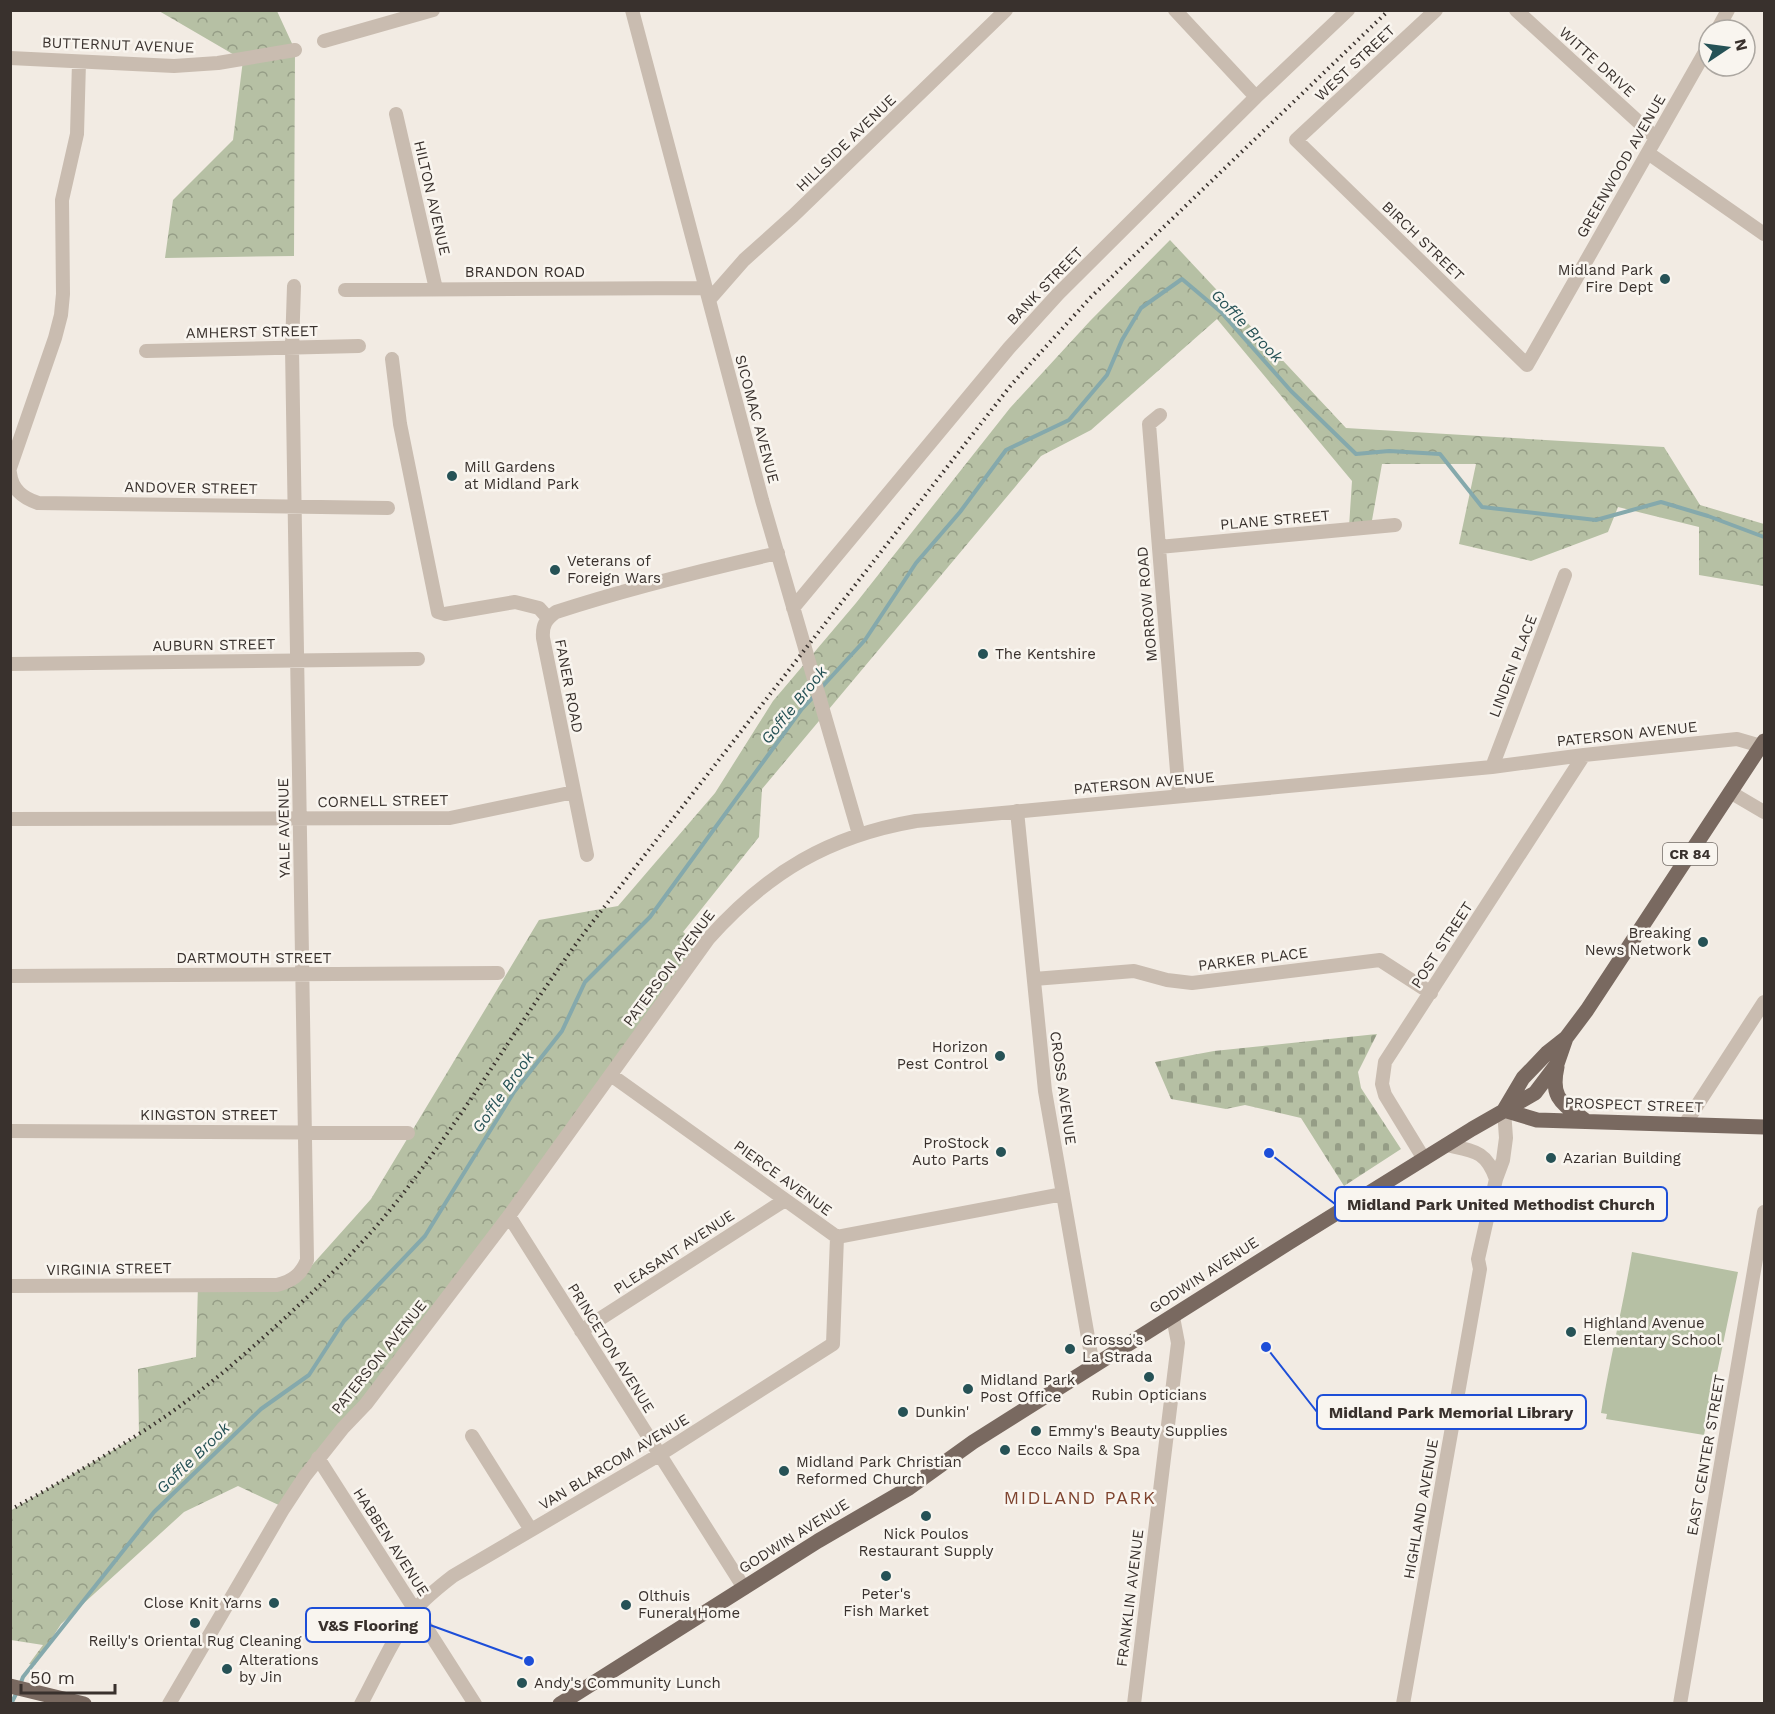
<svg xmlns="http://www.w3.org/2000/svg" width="1775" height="1714" font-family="'Work Sans',sans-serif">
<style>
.green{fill:#b6c0a4}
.forest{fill:url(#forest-crowns)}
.cemetery{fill:url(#cemetery-stones)}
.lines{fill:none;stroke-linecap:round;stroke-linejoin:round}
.stream{stroke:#85a9ac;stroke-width:4}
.minor{stroke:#c9bcb0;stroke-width:14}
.major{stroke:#796960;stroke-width:15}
.rail{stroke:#39312d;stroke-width:4;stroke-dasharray:1.5 4.5;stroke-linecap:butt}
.poi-dot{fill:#265256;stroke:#f9f5ef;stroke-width:2}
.labels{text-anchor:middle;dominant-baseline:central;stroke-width:5;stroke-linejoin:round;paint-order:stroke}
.shield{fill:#f9f5ef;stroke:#736c67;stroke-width:1.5}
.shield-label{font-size:14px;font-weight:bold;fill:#39312d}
.street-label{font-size:15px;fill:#39312d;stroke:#f9f5ef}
.poi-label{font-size:15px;fill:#39312d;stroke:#f9f5ef;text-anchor:start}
.water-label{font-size:16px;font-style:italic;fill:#265256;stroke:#f9f5ef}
.quarter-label{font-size:18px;letter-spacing:1.5px;fill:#7f442f;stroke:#f9f5ef}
.leader{fill:none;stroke:#1d4ed8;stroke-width:2}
.callout-dot{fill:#1d4ed8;stroke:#f9f5ef;stroke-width:2}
.callout{fill:#f9f5ef;stroke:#1d4ed8;stroke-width:2}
.callout-label{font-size:16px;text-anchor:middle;font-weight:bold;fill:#39312d}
</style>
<defs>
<pattern id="forest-crowns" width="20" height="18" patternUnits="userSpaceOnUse" patternTransform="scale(1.5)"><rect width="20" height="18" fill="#b6c0a4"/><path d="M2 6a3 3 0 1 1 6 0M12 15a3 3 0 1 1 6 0" fill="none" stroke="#959d86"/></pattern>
<pattern id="cemetery-stones" width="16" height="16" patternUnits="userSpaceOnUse" patternTransform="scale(1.5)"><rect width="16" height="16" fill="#b6c0a4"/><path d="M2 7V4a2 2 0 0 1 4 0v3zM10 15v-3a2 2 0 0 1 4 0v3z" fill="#959d86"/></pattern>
</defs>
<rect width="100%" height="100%" fill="#f2ebe3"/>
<path class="green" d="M1632,1252L1738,1272L1704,1435L1606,1419L1607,1414L1601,1413C1610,1359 1623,1306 1632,1252Z"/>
<path class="forest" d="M159,11H277L295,50L294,256L165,258L173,200L233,140L243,60Z
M1170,240L1346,428L1664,447L1700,505L1764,524V586L1699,575V527L1618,507L1608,532L1531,561L1459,544L1476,464H1382L1371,526L1349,527L1352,481L1217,319L1091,430L1041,456L762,789L759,837L683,932L704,948L283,1507L238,1486L184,1512L61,1624L35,1665L29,1664L43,1645L11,1640L10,1511L139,1435L138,1369L196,1357L198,1284L296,1283L371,1199L539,920L618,906L715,793L773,701L856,603L1010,408L1090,321Z"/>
<path class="cemetery" d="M1377,1034L1358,1072L1361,1088L1401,1149L1344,1186L1301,1118L1245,1105L1226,1109L1171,1099L1155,1062L1214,1051Z"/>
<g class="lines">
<path class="stream" d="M821,688L865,640L916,563L960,512L1006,450L1069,420L1107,375L1122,340L1141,308L1182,279L1221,312L1291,391L1356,454L1389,451L1440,454L1482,507L1596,520L1661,502L1708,516L1764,537
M20,1685L23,1677L154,1512L261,1409L309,1375L344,1321L425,1236L514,1092L562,1031L585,982L650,917L801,710L816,694
M11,1704L17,1692"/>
<path class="minor" d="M632,10L762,500L859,834
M1175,10L1256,97
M1436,10L1296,140L1527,365L1709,45
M1516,10L1656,138
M1717,30L1728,10
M324,41L433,10
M10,58L174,66L218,63L295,50
M396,114L436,289
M1648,153L1764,234
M345,290L705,288
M709,300L744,260L793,216L1006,10
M146,351L359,346
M392,359L400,424L438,612L445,614L515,602L539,608L548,618
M1160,415L1149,424L1179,796
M10,468L55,338L61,315L63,294L62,200L77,134L79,62
M10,473C12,490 23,498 38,503L388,508
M1159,547L1395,525
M793,608L1009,348L1058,294L1256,97L1348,10
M10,664L418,659
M1492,767L1565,575
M1730,792L1764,812
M1017,811L1045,1091L1093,1366
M10,819L450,818L574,792
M587,855L543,638C542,625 546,619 556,612C629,588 703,570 778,553
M10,976L498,973
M1034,979L1134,971L1167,980L1192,983L1380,960L1431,993
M611,1075L837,1237L1063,1194
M1685,1124L1764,1002
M10,1131L408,1133
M1446,1145C1473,1151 1486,1150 1496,1179
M1424,1159L1385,1095L1382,1084L1385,1062L1584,755
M509,1216L744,1588
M10,1286L277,1285C292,1281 301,1275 307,1260L292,348L294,286
M581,1331L785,1200
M472,1436L531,1530
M318,1458L475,1704
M169,1704L282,1511L305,1476L343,1428L366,1404L509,1216L709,938C768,872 829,836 916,821L1492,767L1584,755L1737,739L1761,746
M361,1704C378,1673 393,1637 415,1610C426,1597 440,1586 453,1576L659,1455L833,1344L837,1237
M1134,1704L1178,1343L1173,1317
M1403,1704L1480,1269L1478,1259L1496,1179L1503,1160L1506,1138L1504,1110
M1680,1704L1764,1212"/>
<path class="major" d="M1557,1067C1550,1099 1562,1103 1586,1121
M1504,1110L1523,1078L1547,1053L1566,1038L1587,1010L1764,741
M1504,1110L1537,1120L1764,1127
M10,1686L84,1704
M560,1704L818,1541L909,1488L973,1442L1290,1242L1472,1129L1535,1093L1557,1064L1566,1038"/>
<path class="rail" d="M10,1510C63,1481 116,1450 166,1416C209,1386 249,1351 288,1315C327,1279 365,1242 398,1200C465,1115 520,1020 584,933L1011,385L1091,297L1389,10"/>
</g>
<g class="poi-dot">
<circle cx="1665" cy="279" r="6"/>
<circle cx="452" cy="476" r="6"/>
<circle cx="555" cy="570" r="6"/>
<circle cx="983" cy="654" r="6"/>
<circle cx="1703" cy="942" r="6"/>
<circle cx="1000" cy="1056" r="6"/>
<circle cx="1001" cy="1152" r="6"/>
<circle cx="1551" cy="1158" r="6"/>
<circle cx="1571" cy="1332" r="6"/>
<circle cx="1070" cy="1349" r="6"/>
<circle cx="1149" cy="1377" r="6"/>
<circle cx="968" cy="1389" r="6"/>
<circle cx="903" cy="1412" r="6"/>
<circle cx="1036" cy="1431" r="6"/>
<circle cx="1005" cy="1450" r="6"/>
<circle cx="784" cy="1471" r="6"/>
<circle cx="926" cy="1516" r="6"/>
<circle cx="886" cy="1576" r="6"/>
<circle cx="274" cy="1603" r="6"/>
<circle cx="626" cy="1605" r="6"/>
<circle cx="195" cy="1623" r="6"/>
<circle cx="227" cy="1669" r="6"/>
<circle cx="522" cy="1683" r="6"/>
</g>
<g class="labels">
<rect class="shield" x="1663" y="843" width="54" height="22" rx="4.5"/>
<g class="shield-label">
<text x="1690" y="854">CR 84</text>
</g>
<g class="street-label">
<text transform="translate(118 45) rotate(2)">BUTTERNUT AVENUE</text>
<text transform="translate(1597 62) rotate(42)">WITTE DRIVE</text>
<text transform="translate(1355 63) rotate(-43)">WEST STREET</text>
<text transform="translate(846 143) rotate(-44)">HILLSIDE AVENUE</text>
<text transform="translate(1621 166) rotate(-60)">GREENWOOD AVENUE</text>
<text transform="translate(432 198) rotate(77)">HILTON AVENUE</text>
<text transform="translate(1423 241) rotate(44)">BIRCH STREET</text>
<text x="525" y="272">BRANDON ROAD</text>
<text transform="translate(1045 286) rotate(-46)">BANK STREET</text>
<text transform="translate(252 332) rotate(-1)">AMHERST STREET</text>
<text transform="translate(757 419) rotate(75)">SICOMAC AVENUE</text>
<text transform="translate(191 488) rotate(1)">ANDOVER STREET</text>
<text transform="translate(1275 520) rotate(-5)">PLANE STREET</text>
<text transform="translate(1147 604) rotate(-95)">MORROW ROAD</text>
<text transform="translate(214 645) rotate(-1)">AUBURN STREET</text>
<text transform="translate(1513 666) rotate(-69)">LINDEN PLACE</text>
<text transform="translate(569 686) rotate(79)">FANER ROAD</text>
<text transform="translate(1627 734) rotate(-6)">PATERSON AVENUE</text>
<text transform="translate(1144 783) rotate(-5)">PATERSON AVENUE</text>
<text transform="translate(383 801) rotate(-1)">CORNELL STREET</text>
<text transform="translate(284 828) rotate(-91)">YALE AVENUE</text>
<text transform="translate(1442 945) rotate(-57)">POST STREET</text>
<text x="254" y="958">DARTMOUTH STREET</text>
<text transform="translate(1253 959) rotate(-7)">PARKER PLACE</text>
<text transform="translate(669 968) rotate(-53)">PATERSON AVENUE</text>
<text transform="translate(1063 1088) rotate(82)">CROSS AVENUE</text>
<text transform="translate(1634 1105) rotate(2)">PROSPECT STREET</text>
<text x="209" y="1115">KINGSTON STREET</text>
<text transform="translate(783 1178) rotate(36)">PIERCE AVENUE</text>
<text transform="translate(674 1252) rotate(-33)">PLEASANT AVENUE</text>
<text transform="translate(109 1269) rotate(-1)">VIRGINIA STREET</text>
<text transform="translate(1204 1275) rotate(-33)">GODWIN AVENUE</text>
<text transform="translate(611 1348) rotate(58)">PRINCETON AVENUE</text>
<text transform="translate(379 1357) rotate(-51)">PATERSON AVENUE</text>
<text transform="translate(1706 1455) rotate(-80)">EAST CENTER STREET</text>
<text transform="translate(614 1462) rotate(-31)">VAN BLARCOM AVENUE</text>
<text transform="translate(1421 1509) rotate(-80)">HIGHLAND AVENUE</text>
<text transform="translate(794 1536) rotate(-32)">GODWIN AVENUE</text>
<text transform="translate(391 1542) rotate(57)">HABBEN AVENUE</text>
<text transform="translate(1130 1598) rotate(-83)">FRANKLIN AVENUE</text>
</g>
<g class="poi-label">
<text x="1653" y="270" text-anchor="end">Midland Park<tspan x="1653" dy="17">Fire Dept</tspan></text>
<text x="464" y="467">Mill Gardens<tspan x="464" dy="17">at Midland Park</tspan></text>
<text x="567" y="561">Veterans of<tspan x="567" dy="17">Foreign Wars</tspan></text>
<text x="995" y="654">The Kentshire</text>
<text x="1691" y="933" text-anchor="end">Breaking<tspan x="1691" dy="17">News Network</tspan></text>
<text x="988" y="1047" text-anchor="end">Horizon<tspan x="988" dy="17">Pest Control</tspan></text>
<text x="989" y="1143" text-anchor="end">ProStock<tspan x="989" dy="17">Auto Parts</tspan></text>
<text x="1563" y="1158">Azarian Building</text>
<text x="1583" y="1323">Highland Avenue<tspan x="1583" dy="17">Elementary School</tspan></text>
<text x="1082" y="1340">Grosso's<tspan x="1082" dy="17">La Strada</tspan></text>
<text x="980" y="1380">Midland Park<tspan x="980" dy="17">Post Office</tspan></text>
<text x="1149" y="1395" text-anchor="middle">Rubin Opticians</text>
<text x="915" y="1412">Dunkin'</text>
<text x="1048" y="1431">Emmy's Beauty Supplies</text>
<text x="1017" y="1450">Ecco Nails &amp; Spa</text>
<text x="796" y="1462">Midland Park Christian<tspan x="796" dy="17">Reformed Church</tspan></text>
<text x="926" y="1534" text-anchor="middle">Nick Poulos<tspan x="926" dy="17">Restaurant Supply</tspan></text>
<text x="886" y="1594" text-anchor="middle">Peter's<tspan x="886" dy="17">Fish Market</tspan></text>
<text x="638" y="1596">Olthuis<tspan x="638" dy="17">Funeral Home</tspan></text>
<text x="262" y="1603" text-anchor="end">Close Knit Yarns</text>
<text x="195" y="1641" text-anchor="middle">Reilly's Oriental Rug Cleaning</text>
<text x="239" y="1660">Alterations<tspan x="239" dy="17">by Jin</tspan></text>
<text x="534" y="1683">Andy's Community Lunch</text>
</g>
<g class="water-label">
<text transform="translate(1247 326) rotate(46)">Goffle Brook</text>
<text transform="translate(794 705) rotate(-51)">Goffle Brook</text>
<text transform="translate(503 1092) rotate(-55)">Goffle Brook</text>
<text transform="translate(193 1458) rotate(-44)">Goffle Brook</text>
</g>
<g class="quarter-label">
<text x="1080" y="1497">MIDLAND PARK</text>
</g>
</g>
<path class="leader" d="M1269 1153L1335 1204M1266 1347L1317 1412M529 1661L430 1625"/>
<g class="callout-dot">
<circle cx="1269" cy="1153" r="6"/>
<circle cx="1266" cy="1347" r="6"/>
<circle cx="529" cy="1661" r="6"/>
</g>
<g class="callout">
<rect x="1335" y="1187" width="332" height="34" rx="6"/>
<rect x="1317" y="1395" width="269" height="34" rx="6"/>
<rect x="306" y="1608" width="124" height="34" rx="6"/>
</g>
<g class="callout-label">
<text x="1501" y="1210">Midland Park United Methodist Church</text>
<text x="1451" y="1418">Midland Park Memorial Library</text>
<text x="368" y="1631">V&amp;S Flooring</text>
</g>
<rect width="1775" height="1714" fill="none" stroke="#39312d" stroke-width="24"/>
<g transform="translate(1727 48) rotate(77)"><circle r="28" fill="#f9f5ef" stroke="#aca7a1" stroke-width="1.5"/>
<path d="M0-4.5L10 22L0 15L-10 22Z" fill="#265256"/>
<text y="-9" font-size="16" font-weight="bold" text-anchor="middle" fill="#39312d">N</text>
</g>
<path d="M21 1684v9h94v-9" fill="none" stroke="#39312d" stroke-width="3"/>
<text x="30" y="1684" font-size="18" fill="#39312d" stroke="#f9f5ef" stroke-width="4.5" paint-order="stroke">50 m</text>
</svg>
